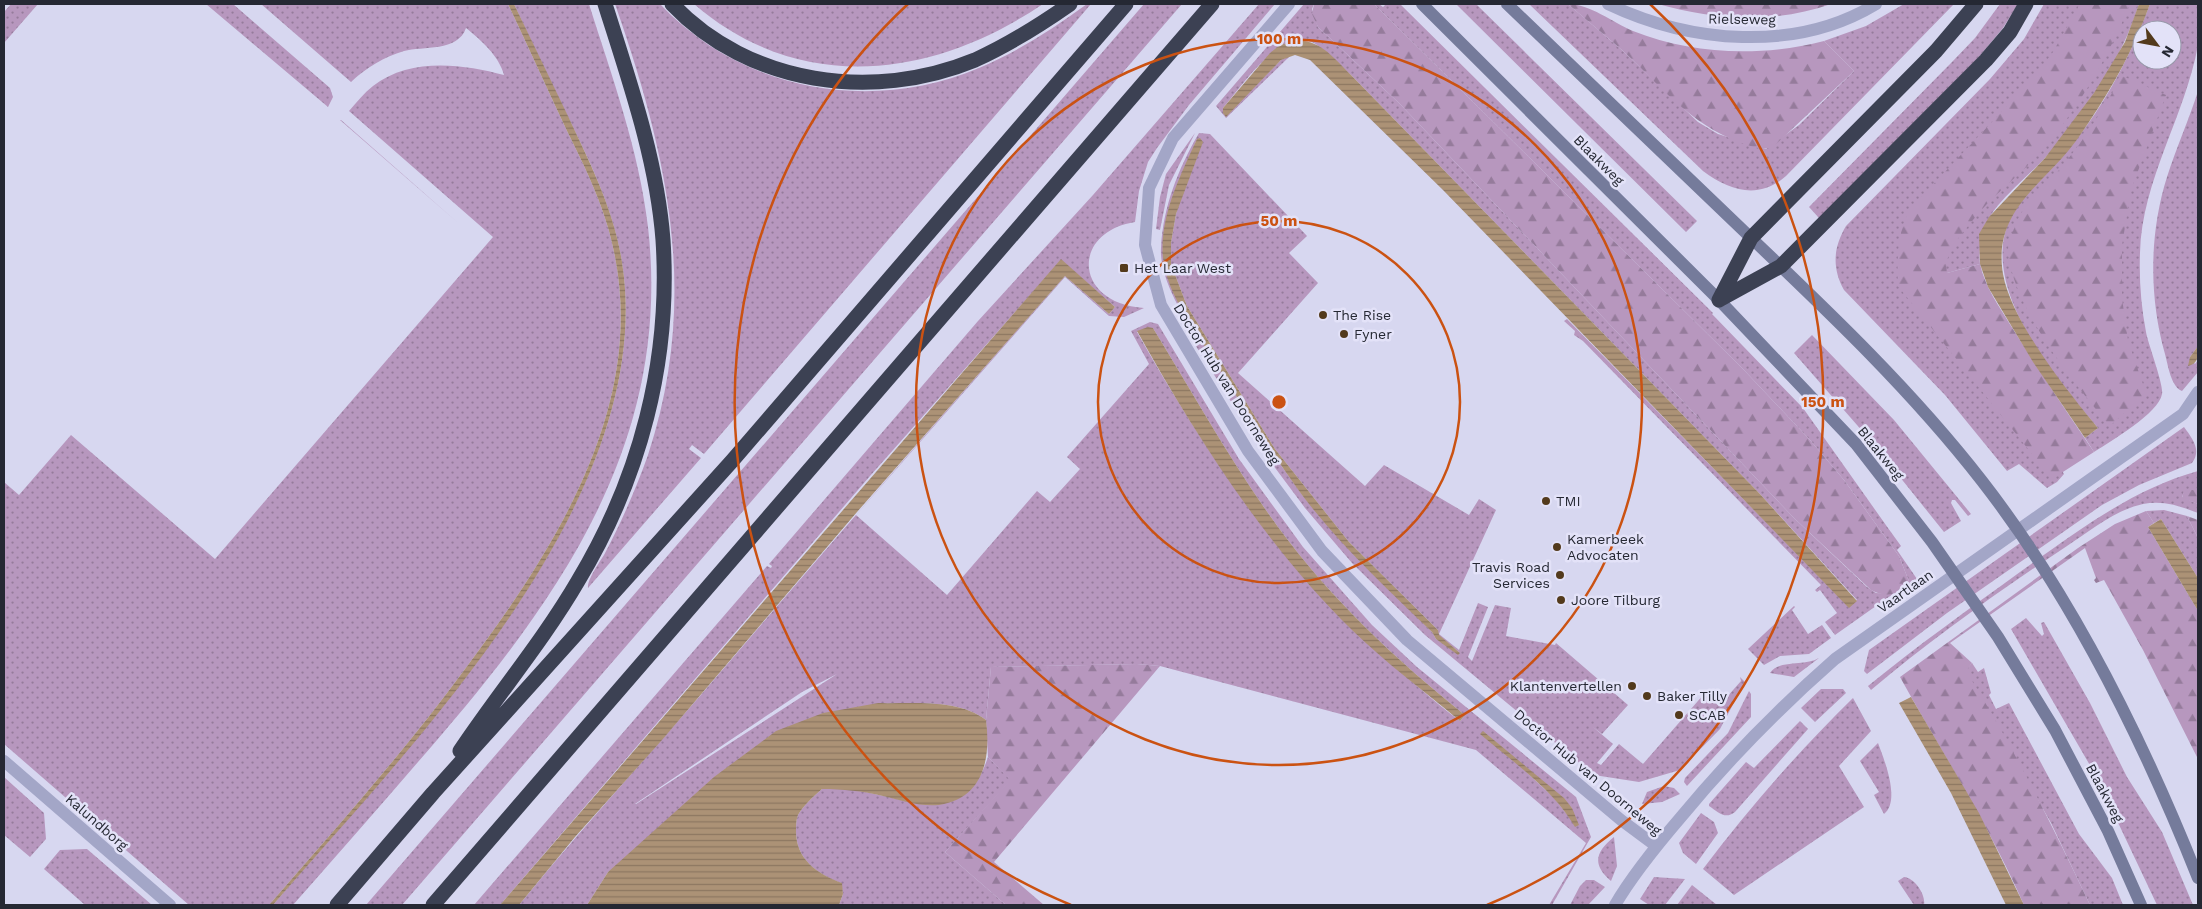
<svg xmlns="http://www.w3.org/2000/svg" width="2202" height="909" font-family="'Work Sans',sans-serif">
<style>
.grass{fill:url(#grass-dots);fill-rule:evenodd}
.forest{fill:url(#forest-firs)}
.water{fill:url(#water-rules)}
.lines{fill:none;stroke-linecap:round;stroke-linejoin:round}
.minor{stroke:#a3a6c7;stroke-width:12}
.secondary{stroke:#757b9b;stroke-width:12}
.motorway{stroke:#3c4153;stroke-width:15}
.ring{fill:none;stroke:#cb5212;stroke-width:2.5}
.poi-dot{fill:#533a1c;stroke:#e3e2f8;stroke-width:2}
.labels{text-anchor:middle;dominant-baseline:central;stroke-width:5;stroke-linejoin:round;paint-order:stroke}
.street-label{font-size:14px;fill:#252833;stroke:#e3e2f8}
.poi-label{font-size:14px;fill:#252833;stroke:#e3e2f8;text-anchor:start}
.centre{fill:#cb5212;stroke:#e3e2f8;stroke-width:2.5}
.ring-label{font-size:15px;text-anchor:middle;font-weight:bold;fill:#cb5212;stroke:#e3e2f8;stroke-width:5;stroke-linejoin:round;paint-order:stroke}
</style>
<defs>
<pattern id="grass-dots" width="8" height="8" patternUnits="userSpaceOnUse" patternTransform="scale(1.25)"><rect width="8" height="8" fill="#b797be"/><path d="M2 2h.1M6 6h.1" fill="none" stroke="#957b9b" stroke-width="1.8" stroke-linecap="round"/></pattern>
<pattern id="forest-firs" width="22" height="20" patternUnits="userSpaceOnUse" patternTransform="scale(1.25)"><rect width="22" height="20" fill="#b797be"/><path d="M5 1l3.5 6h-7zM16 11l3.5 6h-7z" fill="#957b9b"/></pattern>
<pattern id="water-rules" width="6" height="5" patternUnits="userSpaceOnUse" patternTransform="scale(1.25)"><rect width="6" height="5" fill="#ac9276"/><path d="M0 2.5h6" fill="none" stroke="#8c7761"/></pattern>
</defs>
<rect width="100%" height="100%" fill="#d7d7f0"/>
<path class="grass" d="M11,4H38L4,43V12Z
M206,4H233L330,88L333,97L328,107Z
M261,4H508C528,46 547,89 567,131C587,171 607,212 615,257C645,410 552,553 465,669C404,752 336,828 269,905H189L4,744V482L19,495L71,435L215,559L493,237L349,111C357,102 364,93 373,86C410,57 463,64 504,75C499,56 481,40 466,28C458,52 423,46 404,51C384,57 367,67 351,82Z
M514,4H589C612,77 639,150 648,227C673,447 554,606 418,762C377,810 335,857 293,905H273C413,740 659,497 622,262C614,212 592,166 570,121C551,82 532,43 514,4Z
M615,4H660C742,91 870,114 979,68C1017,52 1053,29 1087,4H1091L704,454L692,445L689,449L701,458L588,588C587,580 599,563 604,555C621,523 636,489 648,455C700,297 668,156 615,4Z
M694,4H1043C935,77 802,97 694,4Z
M1144,4H1182L402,905H366Z
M1259,4H1275L1189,105L1157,148L1148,162L1139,191L1135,222C1071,232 1073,303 1144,308L1124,317L1109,316L1065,277L856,515L947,595L1037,491L1050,502L1080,469L1067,457L1149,364L1131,331L1150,322L1158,324L1239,459L1303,547L1372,625L1417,667L1576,797L1591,837L1552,905H1549L1586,843L1476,750L1160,666L1137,664L991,667L986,720C958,698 911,704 878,703L608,872L587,905H519C577,834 639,766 700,696C821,555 942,415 1065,276L1109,314L1115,307L1061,260L870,476L500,905H474L767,566L771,568L772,566L769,564L978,321L1093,195ZM1153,328C1194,395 1232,464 1278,527C1331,599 1395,659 1465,715L1460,721C1445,710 1430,697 1416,685C1297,587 1212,465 1137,332ZM837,674L636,804H635L802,692ZM1483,731L1572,808L1570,818L1554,798Z
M1304,4H1314L1312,9L1318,27L1399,103L1794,518L1867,587L1876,593L1893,594L1835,635L1825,622L1837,613L1820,590L1817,592L1815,590L1821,585L1583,341L1574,335L1575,331L1564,321L1567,319L1849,607L1857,600L1759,493L1351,75C1341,66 1324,48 1312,42C1280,28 1241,87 1223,108L1225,116L1281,60L1290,56L1226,118L1216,106Z
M1374,4H1379L1383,7L1386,4H1400L1713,313L1712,314L1803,408L1888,528L1901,546L1897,550L1917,579L1910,584L1899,556L1844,480L1810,440L1743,369Z
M1456,4H1476L1697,221L1686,232Z
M1529,4H1568L1623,51L1698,122L1718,134L1766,149L1799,125L1854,71L1824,41L1866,26L1904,4H1954L1786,176C1759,200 1730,191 1703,171Z
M2000,4H2018L2003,28L1978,58L1819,218L1809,207L1952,62L1975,38Z
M2044,4H2139C2121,61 2085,115 2044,159C2030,174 1999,200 1990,217C1983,229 1978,251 1980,264L1947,273L2064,474L2057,482L2047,488L2019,464L2007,471L1945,395L1844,290C1832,268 1833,248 1846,226L1990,79L2024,39Z
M2150,4H2198C2198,17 2200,32 2198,45C2185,117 2142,179 2140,253C2139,279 2141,306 2146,332C2148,344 2164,385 2162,394C2159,413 2111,441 2094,452L2085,438L2098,428C2056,378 1978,288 2010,219C2024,190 2052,170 2071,146C2106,104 2131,54 2150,4ZM2142,30H2172V60H2142Z
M2198,91V346L2190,357L2195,364L2198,360V372L2182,391C2171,387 2168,365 2165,354C2149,297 2149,234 2167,177C2176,148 2189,120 2198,91Z
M340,120H341L457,222Z
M1195,133L1169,185L1160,230L1156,229L1160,197L1166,174Z
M1199,133L1210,134L1307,236L1289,253L1318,283L1238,373L1365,486L1384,465L1469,515L1479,499L1496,510L1439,634L1459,650L1478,603L1488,607L1468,657L1472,661L1495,605L1511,608L1506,636L1555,645L1556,643L1628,705L1602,734L1593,727L1613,744L1597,763L1601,765L1619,744L1643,764L1704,694L1719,706L1741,681L1740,677L1745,682L1720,729L1680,770L1639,782L1594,775L1425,635L1352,563L1305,508L1261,449L1194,343L1198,340C1183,316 1159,277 1161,248C1163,207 1178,169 1199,133ZM1197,139L1176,214L1171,243V264L1187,306L1275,449L1349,542L1438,630V635L1460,653L1436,639L1432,632L1336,534L1303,496L1270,450L1203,343L1165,268L1163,251L1173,199Z
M1812,335L1894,420L1971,514L1968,516L1955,500H1952L1951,503L1961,521L1944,532L1871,441L1794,353Z
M2184,427C2192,438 2202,450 2192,463L2139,485L2102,505L1947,613L1867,674L1864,671L1869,650Z
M2198,471V490H2185L2182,497L2198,504V513C2180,506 2163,500 2143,504C2115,510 2090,531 2067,546C1999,591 1933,638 1871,690L1868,686C1917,646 1969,609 2020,572C2075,533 2132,489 2198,471Z
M2164,510L2187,516L2198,538V578L2161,519L2154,523L2146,511Z
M1794,606L1795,607L1792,610L1808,634L1822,625L1831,638L1809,654L1780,656L1764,665L1748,649Z
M2026,618L2042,636L2044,634L2041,623L2044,622L2090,703L2127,777L2162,832L2193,905H2157L2095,774L2011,629Z
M1819,658L1794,677L1770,673C1779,659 1804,667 1819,658Z
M1972,663L1978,672L1984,668L1991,693L1989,695L1996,709L2009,703L2079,834L2112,878L2123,905H2090L2051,823L1965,671Z
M1821,689H1843L1846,693L1815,722L1801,708Z
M1749,691L1751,694V717L1687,786L1684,782L1685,778L1728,733Z
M1853,698L1871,731L1839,766L1864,807L1734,895L1703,869C1749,808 1798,752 1853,698Z
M1800,721L1808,729L1735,812C1725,820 1718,812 1709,806V804L1746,762L1754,768Z
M1878,743C1884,759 1901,801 1884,814L1874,795L1879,792L1860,761Z
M988,757L1011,780L945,852L1006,905H839L843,894L841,883C817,874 796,859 796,831C796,826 796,820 798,815C804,805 813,797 822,789C832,789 843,788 853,790C907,797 964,831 988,757Z
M4,777L44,813L46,839L30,857L4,835Z
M1664,786L1674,788L1680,794L1662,802L1642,804L1647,792Z
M1701,813L1714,822L1718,833L1696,864L1683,853L1679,843Z
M1614,837L1617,866L1611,881C1592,865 1595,852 1614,837Z
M86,849H87L152,905H85L44,869L60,850Z
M1654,877L1685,879L1665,905H1649L1640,899Z
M1904,877C1915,878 1926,895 1924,905H1914L1898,881Z
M1586,880H1594L1605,887L1588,905H1570L1580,886Z
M1692,885L1717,905H1677Z"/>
<path class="forest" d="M1314,4H1374L1743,369L1810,440L1844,480L1899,556L1910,584C1899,595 1886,598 1871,590L1794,518L1399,103L1318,27L1312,14Z
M1568,4C1590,4 1612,22 1633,31C1693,55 1762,57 1824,41L1854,71L1773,147C1761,151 1750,146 1739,142C1690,124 1661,86 1623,51C1605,35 1586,20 1568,4Z
M1658,4H1831C1774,24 1715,20 1658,4Z
M2080,4H2130C2106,62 2075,115 2032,161C2013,181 1990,198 1973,220C1961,235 1943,253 1947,273L1980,264C1985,287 1999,306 2011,326C2038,369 2066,411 2094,452L2052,479L1898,286C1897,259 1897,233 1910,209L2037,74L2053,52Z
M2122,76L2166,95L2131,190L2122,245V298L2128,341L2146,393L2110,426C2074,383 2013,309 2008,251C2008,241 2014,229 2018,219C2028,198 2050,182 2064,164C2087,136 2104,107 2122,76Z
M2184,490H2198V504L2182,498Z
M2146,511L2154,523L2148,527L2198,611V759L2143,650L2104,580L2096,583L2094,580L2096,578L2085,548L1950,643L1972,663L1966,671C2013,746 2052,825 2090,905H2024C1989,825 1942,753 1900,677L2078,548L2115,524Z
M2187,516L2198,520V538Z
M1137,664L1160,666L994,862L1044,905H1006L945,852L1010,780L988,757L986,720L991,667Z"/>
<path class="water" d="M508,4H514C532,41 550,79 568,116C590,163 614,210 622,262C659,496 414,742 273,905H269C336,828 404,752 465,669C552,553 645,410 615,257C607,212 587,171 567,131C547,89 528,46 508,4Z
M2139,4H2150C2135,46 2114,85 2089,122C2081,134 2072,147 2062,158C2029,194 1994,220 2003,274C2011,321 2068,392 2098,428L2085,438L2033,362L1988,287L1980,264L1979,234L1989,217L2045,158L2094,93L2125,42Z
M1295,41C1321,39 1334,59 1351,75L1759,493L1857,601L1849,608L1847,606L1443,190L1310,60L1295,55L1281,60L1226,117L1223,113V108L1270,53L1280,45Z
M1200,138L1203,142L1176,214L1171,243V264L1187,306L1275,449L1349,542L1438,630L1439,635L1460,653L1458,655L1436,639L1432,632C1387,589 1340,545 1302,495C1270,451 1242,405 1213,359C1194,329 1167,294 1163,258C1159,217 1181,174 1197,139Z
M1061,259L1115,307L1109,314L1065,276L857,512L662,740L575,837L519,905H500Z
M1148,327L1153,328C1194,395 1232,464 1278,527C1331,599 1395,659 1465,715L1460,721C1424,691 1386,663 1353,631C1265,545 1197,438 1137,331Z
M2198,346C2198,356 2199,363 2188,366L2190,357Z
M2161,519L2198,578V611L2148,527Z
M1911,697L1979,813L2024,905H2006L1951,793L1899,703Z
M878,703C911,704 958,698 986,720C991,758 984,798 939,805C919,807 901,800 883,796C862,791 843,789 822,789C813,797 804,805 798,815C796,820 796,826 796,831C796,859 817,874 842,883L843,894L839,905H587L608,872L714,777L776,731L823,713Z
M1483,731L1564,798L1572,808L1579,825L1575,827C1553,789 1514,763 1480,734Z"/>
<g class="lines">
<path class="minor" d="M1289,4L1173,138L1149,188L1145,245L1161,305L1248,451L1322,551L1407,640L1621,820L1656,846
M1608,4C1690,43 1795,53 1876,4
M4,761L170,905
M1615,905C1633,874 1657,845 1681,817C1729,759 1778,709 1835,659L2183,414L2198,392"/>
<path class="secondary" d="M1422,4L1719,300L1856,444L1932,542L1998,637L2055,730L2108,831L2141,905
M1507,4C1587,81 1667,158 1748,235C1830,313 1912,391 1982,481C2073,598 2143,740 2198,878"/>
<path class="motorway" d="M672,4C749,85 873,102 975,60C1008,45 1040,25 1070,4
M1719,300L1781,266L1986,60L2010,32L2026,4
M1719,300L1751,238L1936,51L1976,4
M460,751C498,694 543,641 578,581C640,478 671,361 663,240C657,160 629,80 605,4
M337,905L433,793L732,461L1126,4
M433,905L1212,4"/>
</g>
<g class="ring">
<circle cx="1279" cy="402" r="181"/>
<circle cx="1279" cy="402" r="363"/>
<path d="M1071 905A544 544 0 0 1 908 4M1650 4A544 544 0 0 1 1487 905"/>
</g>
<g class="poi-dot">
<rect x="1119" y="263" width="10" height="10" rx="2.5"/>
<circle cx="1323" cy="315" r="5"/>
<circle cx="1344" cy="334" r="5"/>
<circle cx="1546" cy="501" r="5"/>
<circle cx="1557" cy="547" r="5"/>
<circle cx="1560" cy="575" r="5"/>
<circle cx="1561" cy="600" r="5"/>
<circle cx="1632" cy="686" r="5"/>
<circle cx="1647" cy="696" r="5"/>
<circle cx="1679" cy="715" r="5"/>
</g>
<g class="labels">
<g class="street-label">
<text transform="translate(1742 19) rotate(1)">Rielseweg</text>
<text transform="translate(1599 160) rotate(45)">Blaakweg</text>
<text transform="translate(1227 384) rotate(58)">Doctor Hub van Doorneweg</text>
<text transform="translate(1881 453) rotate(51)">Blaakweg</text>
<text transform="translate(1905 591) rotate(-35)">Vaartlaan</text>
<text transform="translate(1588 772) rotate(40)">Doctor Hub van Doorneweg</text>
<text transform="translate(2105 793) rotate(62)">Blaakweg</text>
<text transform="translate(97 822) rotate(41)">Kalundborg</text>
</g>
<g class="poi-label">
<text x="1134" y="268">Het Laar West</text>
<text x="1333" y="315">The Rise</text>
<text x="1354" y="334">Fyner</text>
<text x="1556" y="501">TMI</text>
<text x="1567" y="539">Kamerbeek<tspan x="1567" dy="16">Advocaten</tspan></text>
<text x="1550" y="567" text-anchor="end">Travis Road<tspan x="1550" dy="16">Services</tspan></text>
<text x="1571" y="600">Joore Tilburg</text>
<text x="1622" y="686" text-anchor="end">Klantenvertellen</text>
<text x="1657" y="696">Baker Tilly</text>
<text x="1689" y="715">SCAB</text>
</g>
</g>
<circle cx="1279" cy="402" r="8" class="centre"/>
<g class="ring-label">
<text x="1279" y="44">100 m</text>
<text x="1279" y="226">50 m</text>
<text x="1823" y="407">150 m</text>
</g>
<rect width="2202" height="909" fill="none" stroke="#252833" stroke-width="10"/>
<g transform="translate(2157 45) rotate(122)"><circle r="24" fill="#e3e2f8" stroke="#9798a9"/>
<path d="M0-4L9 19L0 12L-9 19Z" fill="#533a1c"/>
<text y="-8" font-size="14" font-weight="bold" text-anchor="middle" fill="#252833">N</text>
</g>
</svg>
